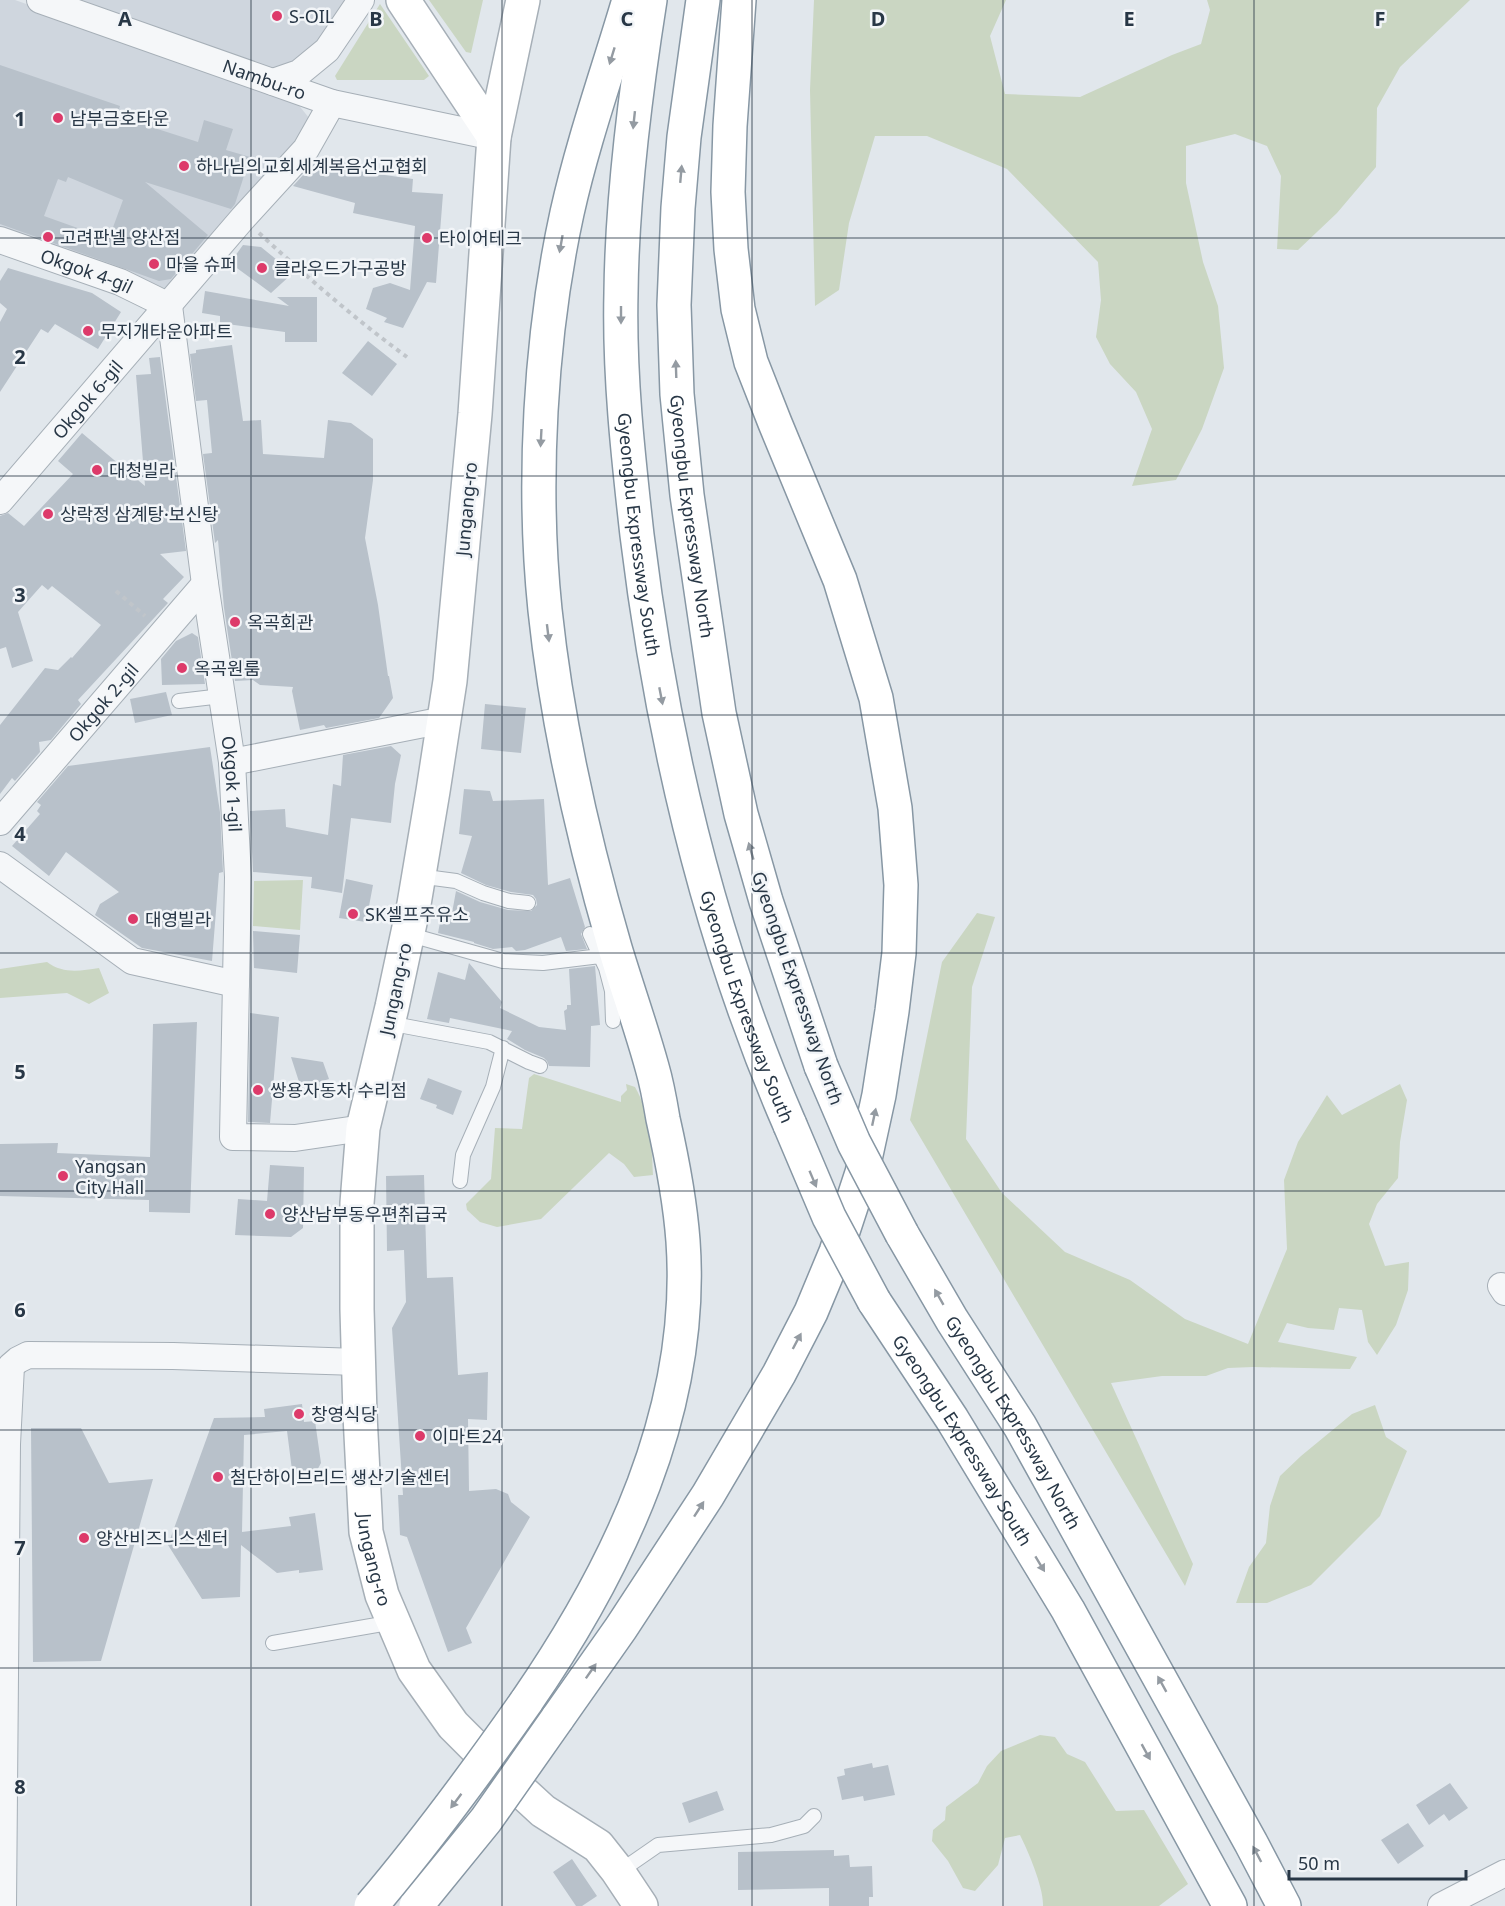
<svg xmlns="http://www.w3.org/2000/svg" width="1505" height="1906" font-family="'Noto Sans','Noto Sans KR',sans-serif">
<style>
.built{fill:#cfd6de}
.green{fill:#cad6c2}
.building{fill:#b8c1ca;fill-rule:evenodd}
.lines{fill:none;stroke-linecap:round;stroke-linejoin:round}
.service-casing{stroke:#a6afb7;stroke-width:16}
.minor-casing{stroke:#a6afb7;stroke-width:28}
.secondary-casing{stroke:#a6afb7;stroke-width:36}
.motorway-casing{stroke:#8797a4;stroke-width:36}
.path{stroke:#c0c5ca;stroke-width:4;stroke-dasharray:4.5 4.5;stroke-linecap:butt}
.service{stroke:#f5f7f9;stroke-width:14}
.minor{stroke:#f5f7f9;stroke-width:26}
.secondary{stroke:#fff;stroke-width:33}
.motorway{stroke:#fff;stroke-width:33}
.motorway-bridge-casing{stroke:#8797a4;stroke-width:36;stroke-linecap:butt}
.motorway-bridge{stroke:#fff;stroke-width:33}
.oneway{fill:#949ba2}
.grid{fill:none;stroke:#283746;stroke-width:1.5;stroke-opacity:0.55}
.poi-dot{fill:#dd3a6a;stroke:#f2f5f8;stroke-width:2}
.labels{text-anchor:middle;dominant-baseline:central;stroke-width:5;stroke-linejoin:round;paint-order:stroke}
.poi-label{font-size:18px;fill:#283746;stroke:#f2f5f8;text-anchor:start}
.street-label{font-size:18px;fill:#283746;stroke:#f2f5f8}
.grid-label{font-size:20px;text-anchor:middle;font-weight:bold;fill:#283746;stroke:#f2f5f8;stroke-width:5;stroke-linejoin:round;paint-order:stroke}
</style>
<rect width="100%" height="100%" fill="#e1e7ec"/>
<path class="built" d="M0,0H15L293,98L309,118L302,142L167,299L0,232Z
M61,0H354L322,47L273,76Z"/>
<path class="green" d="M429,0H483L471,53L466,52Z
M814,0H1006L990,36L1005,94L1080,97L1172,55L1201,44L1210,10L1207,0H1470L1400,67L1377,108L1376,167L1337,213L1298,250L1277,249L1281,176L1267,146L1235,134L1186,146V183L1203,262L1218,306L1224,368L1202,429L1176,480L1132,486L1152,429L1136,392L1110,364L1096,337L1101,300L1098,262L1007,169L927,136H875L849,223L839,290L815,306L810,90Z
M380,4L429,76L424,80H337L335,76Z
M303,880L300,930L253,926L254,881Z
M977,913L995,917L972,987L966,1139L1002,1193L1065,1252L1130,1280L1185,1319L1248,1344L1287,1249L1284,1180L1298,1142L1327,1095L1342,1115L1400,1084L1407,1100L1400,1142L1398,1178L1377,1204L1369,1224L1385,1266L1409,1262L1408,1290L1396,1325L1377,1355L1368,1342L1362,1310L1339,1308L1334,1330L1308,1328L1287,1323L1278,1342L1357,1357L1350,1369L1253,1367L1228,1368L1206,1376H1162L1111,1383L1193,1564L1185,1586L910,1120L942,962Z
M47,962C63,974 80,971 99,968L109,993L89,1004L67,993L0,998V969Z
M534,1074L621,1102V1096L627,1090L626,1084L635,1087C650,1113 652,1145 653,1175L634,1177L624,1164L609,1153L541,1219L497,1227L480,1222L467,1210L466,1204L491,1179L495,1128L522,1129L529,1078Z
M1375,1405L1386,1437L1407,1451L1380,1516L1311,1585L1267,1603H1236L1249,1567L1266,1543L1270,1506L1280,1476L1301,1456L1352,1414Z
M1040,1735L1055,1737L1067,1754L1085,1762L1116,1811L1144,1810L1188,1884L1159,1906H1043C1044,1888 1028,1851 1020,1835L1005,1838L998,1865L975,1891L963,1888L948,1861L932,1841L933,1830L945,1820L946,1807L978,1783L987,1766L1001,1751Z"/>
<path class="building" d="M0,65L120,106L117,116L198,142L204,120L233,129L226,150L250,157L235,204L231,209L145,182L208,235L171,279L159,281L0,224ZM68,177L123,200L108,241L86,231L44,216L58,179L66,182Z
M325,157L358,166L357,171L413,179L412,192L443,194L436,283L427,282L403,328L384,322L387,318L366,309L373,288L390,283L410,290L415,226L353,213L355,203L293,186L316,161Z
M243,245L261,247L293,273L271,293L230,263Z
M8,268L92,293L121,312L98,349L55,324L48,333L41,329L0,392V322L7,309L0,303V281Z
M205,291L289,306L277,297H317V342H285V332L220,323V316L202,313Z
M368,341L397,364L372,396L342,373Z
M232,345L243,421L261,420L263,454L324,458L328,420L351,423L373,439V480L365,538L378,605L388,676H389L393,698L379,718L326,728L324,725L300,730L292,691L293,687L260,685L253,680L235,681L224,608L218,540L215,543L203,454L212,453L207,400L196,401L190,354L196,353V350Z
M160,357L186,551L160,554L184,577L163,599L168,603L78,700L81,704L51,740L39,742L40,752L15,781L12,778L0,794V725L45,668L58,670L71,657L72,658L101,625L52,586L48,590L42,585L18,612L33,661L12,668L6,647L0,649V516L8,513L24,526L73,474L58,461L82,433L145,486L136,375L151,374L149,358Z
M192,633L198,637L205,684L162,685L161,659L176,641Z
M166,692L172,715L135,723L130,699Z
M485,704L526,708L521,753L481,749Z
M391,746L401,755L395,784L391,823L351,818L342,893L311,888L312,877L253,872L250,811L285,809L286,827L328,835L333,784L341,786L343,755Z
M210,747L220,812L223,872L219,873L212,961L142,948L95,915L100,904L119,892L66,852L49,876L12,846L40,814L37,811L41,805L37,802L68,766Z
M464,789L490,791L493,801L544,799L548,885L570,878L585,927L581,934L587,949L566,951L561,937L525,950L516,951L512,947L493,949L474,943V942L438,933L442,912L452,913L456,891L480,902L508,910L531,911L537,905L536,899L533,895L511,892L486,885L461,873L472,836L459,834Z
M346,879L373,885L366,922L339,918Z
M253,931L300,935L297,973L254,968Z
M469,963L502,1002L500,1008L539,1027L566,1030L564,1011L567,1009V1005H571L569,969L595,966L600,1025L591,1026L590,1067L549,1066L547,1061L544,1058L525,1050L507,1039L512,1031L450,1018L449,1023L427,1019L438,972L465,980Z
M250,1013L279,1017L270,1123L248,1122Z
M197,1022L190,1213L149,1212V1200L0,1196V1144L58,1143L57,1153L150,1157L153,1024Z
M291,1057L323,1062L329,1079L301,1088Z
M428,1078L462,1091L453,1115L436,1108L437,1105L420,1099Z
M270,1165L304,1167L303,1228L291,1237L235,1235L238,1199L267,1201Z
M424,1175L427,1278L453,1277L458,1375L488,1372L487,1420L468,1419L469,1491L496,1489L508,1494L511,1502L530,1517L466,1628L472,1643L448,1652L407,1537L400,1535L398,1495H403L392,1328L406,1302L404,1250L387,1251L386,1176Z
M302,1404L304,1422L315,1421L321,1463L315,1474L297,1477L296,1470H292L287,1431L244,1435L242,1532L291,1526L289,1517L315,1513L323,1570L299,1573V1570L277,1573L241,1545L240,1597L202,1599L168,1545L214,1418L265,1417L264,1409Z
M31,1428H81L109,1483L153,1479L101,1661L33,1662Z
M872,1763L873,1768L888,1765L895,1795L864,1801L863,1796L842,1800L837,1777L845,1775L844,1769Z
M1450,1783L1468,1808L1449,1821L1444,1814L1429,1825L1416,1805Z
M717,1791L724,1810L689,1823L682,1803Z
M1408,1823L1424,1846L1398,1864L1381,1840Z
M834,1850V1856L849,1855L850,1867L872,1866L873,1897H869V1906H829V1888L738,1890V1852Z
M572,1859L597,1896L582,1906H576L553,1872Z"/>
<g class="lines">
<defs>
<path id="service" d="M179,701L222,696
M418,876L456,881L483,893L509,901L528,903
M407,934L503,961L543,963L600,956
M590,934L606,968L612,991L613,1021
M388,1023L489,1042L529,1062L540,1066
M460,1181L463,1155L493,1087L503,1048
M273,1643L394,1622
M619,1872L658,1845L771,1835L804,1826L814,1816"/>
<g id="minor">
<path id="s1" d="M40,0L332,103L494,137"/>
<path d="M273,82L299,73L327,50L361,0"/>
<path id="s2" d="M0,240L120,282L169,306L205,584L232,762L238,877L233,1137L295,1138L363,1128"/>
<path id="s3" d="M0,501L243,218L306,149L332,103"/>
<path d="M232,762L444,720"/>
<path id="s4" d="M0,822L205,584"/>
<path d="M0,865L132,961L236,984"/>
<path d="M1501,1286L1505,1292"/>
<path d="M3,1906L7,1444L11,1366L18,1360L28,1355L173,1356L358,1362"/>
<path d="M1441,1906L1505,1873"/>
</g>
<g id="secondary">
<path id="s5" d="M403,0L494,137L475,414L450,681L433,791L414,904L392,1007L363,1128L357,1203V1309L360,1415L366,1532L382,1595L414,1670L453,1725L492,1764L543,1811L598,1846L617,1870L641,1906"/>
<path d="M494,137L523,0"/>
</g>
<g id="motorway">
<path id="s6" d="M650,0C635,95 622,197 621,293C619,374 628,455 637,535C662,739 708,937 790,1125"/>
<path id="s7" d="M703,0L684,137L678,208L674,305L677,394L687,495L719,713L741,814L766,901L821,1066"/>
<path id="s8" d="M902,1234L952,1320L1020,1426L1251,1843L1284,1906"/>
<path id="s9" d="M874,1301L952,1419L1068,1610L1230,1906"/>
<path d="M526,1702C619,1567 695,1409 683,1241C680,1200 672,1159 663,1119C660,1101 657,1084 652,1067C641,1027 627,988 615,948C583,838 557,724 545,610C532,484 540,337 567,213C583,141 608,71 629,0"/>
<path d="M557,1719L621,1628L708,1495L779,1374L811,1312L836,1252L862,1173L879,1095L892,1011L899,953L901,885L895,808L876,698L840,580L775,423L751,362L738,309L731,249L728,192L730,126L739,0"/>
</g>
</defs>
<use href="#service" class="service-casing"/>
<use href="#minor" class="minor-casing"/>
<use href="#secondary" class="secondary-casing"/>
<use href="#motorway" class="motorway-casing"/>
<path class="path" d="M259,233C307,277 355,319 407,357
M116,591L145,616"/>
<use href="#service" class="service"/>
<use href="#minor" class="minor"/>
<use href="#secondary" class="secondary"/>
<use href="#motorway" class="motorway"/>
<defs>
<path id="motorway-bridge" d="M821,1066L854,1143L902,1234
M790,1125L829,1217L874,1301
M371,1906C426,1841 477,1772 526,1702
M416,1906L486,1820L557,1719"/>
</defs>
<use href="#motorway-bridge" class="motorway-bridge-casing"/>
<use href="#motorway-bridge" class="motorway-bridge"/>
</g>
<defs><path id="oneway-solid" d="M-6-.8H1V-3.2L6.5 0L1 3.2V.8H-6Z" transform="scale(1.5)"/></defs>
<g class="oneway">
<use href="#oneway-solid" transform="translate(612 56) rotate(107)"/>
<use href="#oneway-solid" transform="translate(634 120) rotate(96)"/>
<use href="#oneway-solid" transform="translate(681 174) rotate(-85)"/>
<use href="#oneway-solid" transform="translate(561 244) rotate(100)"/>
<use href="#oneway-solid" transform="translate(621 315) rotate(90)"/>
<use href="#oneway-solid" transform="translate(676 369) rotate(-92)"/>
<use href="#oneway-solid" transform="translate(541 438) rotate(93)"/>
<use href="#oneway-solid" transform="translate(548 633) rotate(83)"/>
<use href="#oneway-solid" transform="translate(661 696) rotate(79)"/>
<use href="#oneway-solid" transform="translate(751 851) rotate(-106)"/>
<use href="#oneway-solid" transform="translate(874 1117) rotate(-78)"/>
<use href="#oneway-solid" transform="translate(813 1179) rotate(67)"/>
<use href="#oneway-solid" transform="translate(939 1297) rotate(-120)"/>
<use href="#oneway-solid" transform="translate(797 1341) rotate(-62)"/>
<use href="#oneway-solid" transform="translate(699 1509) rotate(-57)"/>
<use href="#oneway-solid" transform="translate(1040 1564) rotate(59)"/>
<use href="#oneway-solid" transform="translate(591 1671) rotate(-55)"/>
<use href="#oneway-solid" transform="translate(1162 1684) rotate(-119)"/>
<use href="#oneway-solid" transform="translate(1146 1752) rotate(61)"/>
<use href="#oneway-solid" transform="translate(456 1801) rotate(127)"/>
<use href="#oneway-solid" transform="translate(1257 1854) rotate(-118)"/>
</g>
<path class="grid" d="M251,0V1906M502,0V1906M752,0V1906M1003,0V1906M1254,0V1906M0,238H1505M0,476H1505M0,715H1505M0,953H1505M0,1191H1505M0,1430H1505M0,1668H1505"/>
<g class="poi-dot">
<circle cx="277" cy="16" r="6"/>
<circle cx="58" cy="118" r="6"/>
<circle cx="184" cy="166" r="6"/>
<circle cx="48" cy="237" r="6"/>
<circle cx="427" cy="238" r="6"/>
<circle cx="154" cy="264" r="6"/>
<circle cx="262" cy="268" r="6"/>
<circle cx="88" cy="331" r="6"/>
<circle cx="97" cy="470" r="6"/>
<circle cx="48" cy="514" r="6"/>
<circle cx="235" cy="622" r="6"/>
<circle cx="182" cy="668" r="6"/>
<circle cx="353" cy="914" r="6"/>
<circle cx="133" cy="919" r="6"/>
<circle cx="258" cy="1090" r="6"/>
<circle cx="63" cy="1176" r="6"/>
<circle cx="270" cy="1214" r="6"/>
<circle cx="299" cy="1414" r="6"/>
<circle cx="420" cy="1436" r="6"/>
<circle cx="218" cy="1477" r="6"/>
<circle cx="84" cy="1538" r="6"/>
</g>
<g class="labels">
<g class="poi-label">
<text x="289" y="16">S-OIL</text>
<text x="70" y="118">남부금호타운</text>
<text x="196" y="166">하나님의교회세계복음선교협회</text>
<text x="60" y="237">고려판넬 양산점</text>
<text x="439" y="238">타이어테크</text>
<text x="166" y="264">마을 슈퍼</text>
<text x="274" y="268">클라우드가구공방</text>
<text x="100" y="331">무지개타운아파트</text>
<text x="109" y="470">대청빌라</text>
<text x="60" y="514">상락정 삼계탕·보신탕</text>
<text x="247" y="622">옥곡회관</text>
<text x="194" y="668">옥곡원룸</text>
<text x="365" y="914">SK셀프주유소</text>
<text x="145" y="919">대영빌라</text>
<text x="270" y="1090">쌍용자동차 수리점</text>
<text x="75" y="1166">Yangsan<tspan x="75" dy="21">City Hall</tspan></text>
<text x="282" y="1214">양산남부동우편취급국</text>
<text x="311" y="1414">창영식당</text>
<text x="432" y="1436">이마트24</text>
<text x="230" y="1477">첨단하이브리드 생산기술센터</text>
<text x="96" y="1538">양산비즈니스센터</text>
</g>
<g class="street-label">
<text stroke="none"><textPath href="#s1" startOffset="238">Nambu-ro</textPath></text>
<text stroke="none"><textPath href="#s2" startOffset="92">Okgok 4-gil</textPath></text>
<text stroke="none"><textPath href="#s3" startOffset="134">Okgok 6-gil</textPath></text>
<text transform="translate(466 509) rotate(-85)">Jungang-ro</text>
<text stroke="none"><textPath href="#s7" startOffset="519">Gyeongbu Expressway North</textPath></text>
<text stroke="none"><textPath href="#s6" startOffset="537">Gyeongbu Expressway South</textPath></text>
<text stroke="none"><textPath href="#s4" startOffset="158">Okgok 2-gil</textPath></text>
<text stroke="none"><textPath href="#s2" startOffset="664">Okgok 1-gil</textPath></text>
<text transform="translate(798 988) rotate(71)">Gyeongbu Expressway North</text>
<text transform="translate(395 989) rotate(-78)">Jungang-ro</text>
<text stroke="none"><textPath href="#s6" startOffset="1023">Gyeongbu Expressway South</textPath></text>
<text stroke="none"><textPath href="#s8" startOffset="219">Gyeongbu Expressway North</textPath></text>
<text stroke="none"><textPath href="#s9" startOffset="165">Gyeongbu Expressway South</textPath></text>
<text stroke="none"><textPath href="#s5" startOffset="1599">Jungang-ro</textPath></text>
</g>
</g>
<g class="grid-label">
<text x="125" y="26">A</text>
<text x="376" y="26">B</text>
<text x="627" y="26">C</text>
<text x="878" y="26">D</text>
<text x="1129" y="26">E</text>
<text x="1380" y="26">F</text>
<text x="20" y="126">1</text>
<text x="20" y="364">2</text>
<text x="20" y="602">3</text>
<text x="20" y="841">4</text>
<text x="20" y="1079">5</text>
<text x="20" y="1317">6</text>
<text x="20" y="1555">7</text>
<text x="20" y="1794">8</text>
</g>
<path d="M1289 1870v9h177v-9" fill="none" stroke="#283746" stroke-width="3"/>
<text x="1298" y="1870" font-size="18" fill="#283746" stroke="#f2f5f8" stroke-width="4.5" paint-order="stroke">50 m</text>
</svg>
